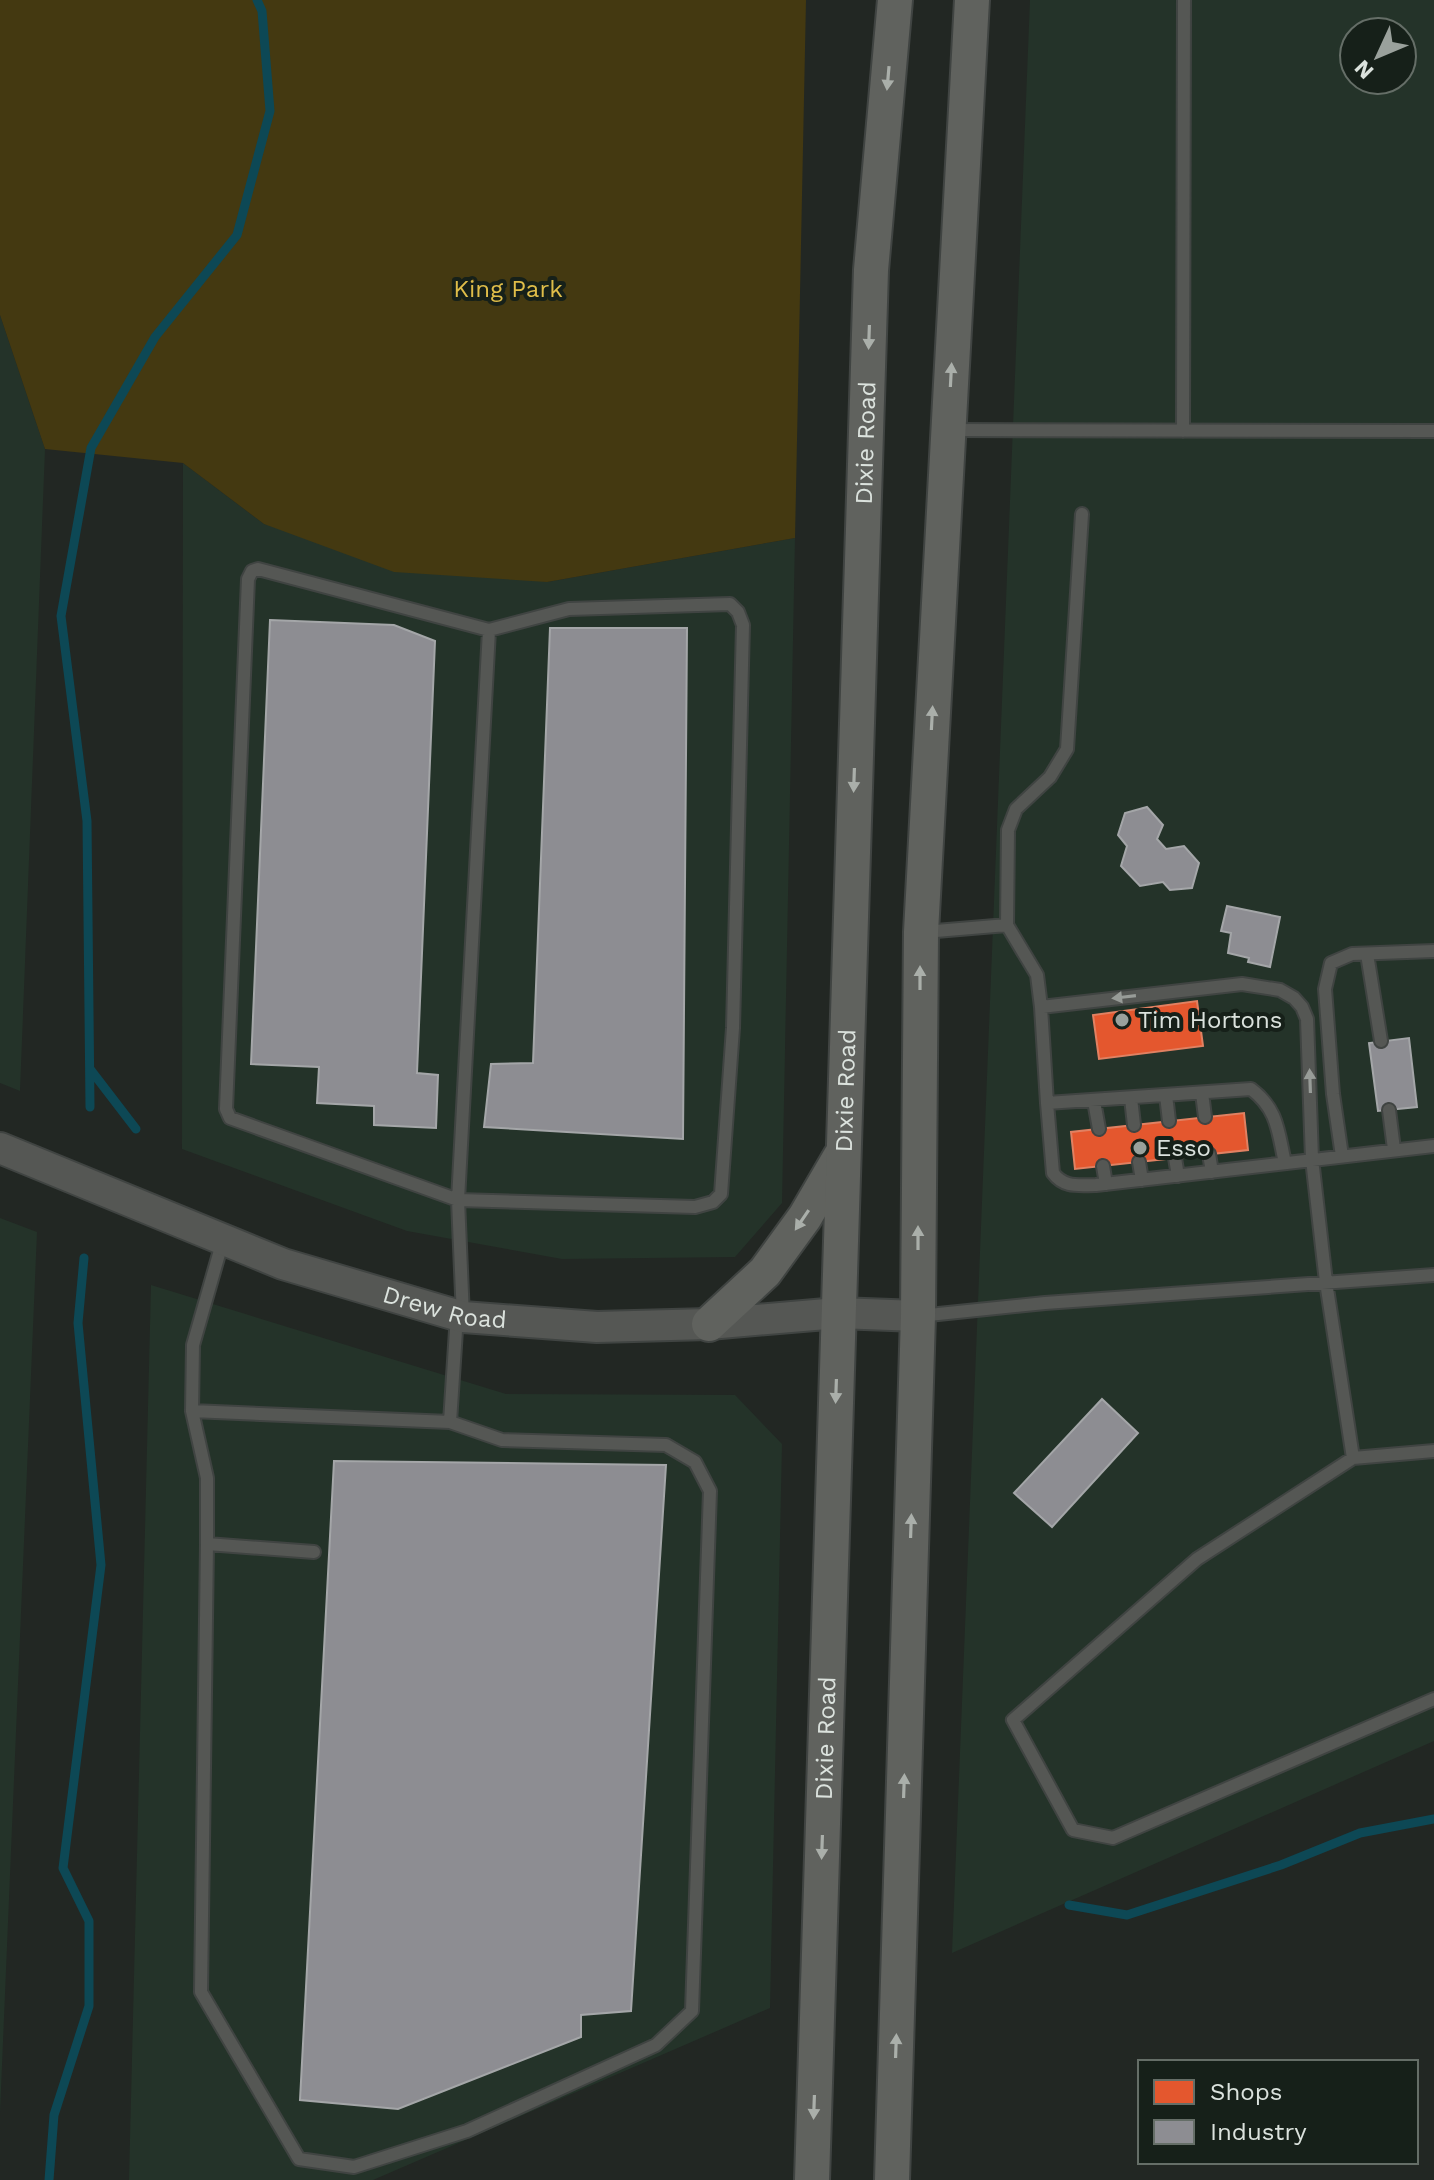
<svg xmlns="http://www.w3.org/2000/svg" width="1434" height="2180" font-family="'Work Sans',sans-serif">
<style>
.built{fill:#243329;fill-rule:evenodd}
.green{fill:#443911}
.shops{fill:#e4572e;stroke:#e18162;stroke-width:2}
.industry{fill:#8d8d92;stroke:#a4a6a8;stroke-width:2}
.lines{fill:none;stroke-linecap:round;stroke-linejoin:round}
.stream{stroke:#0d4855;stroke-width:9}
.service-casing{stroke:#404442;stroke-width:16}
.tertiary-casing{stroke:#404442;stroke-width:34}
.secondary-casing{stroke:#404442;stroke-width:38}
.service{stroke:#555754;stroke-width:12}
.tertiary{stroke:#555754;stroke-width:30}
.secondary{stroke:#60625e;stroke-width:34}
.oneway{fill:#aaafaa}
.oneway2{fill:#989c98}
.poi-dot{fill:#9aa19c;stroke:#162019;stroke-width:3}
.labels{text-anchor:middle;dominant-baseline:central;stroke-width:8;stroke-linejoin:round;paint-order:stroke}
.park-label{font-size:24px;fill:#dfbd49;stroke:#162019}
.street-label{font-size:24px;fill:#dbe2dd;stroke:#162019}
.poi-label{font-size:24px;fill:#dbe2dd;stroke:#162019;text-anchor:start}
</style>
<rect width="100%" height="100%" fill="#222723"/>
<path class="built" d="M1030,0H1434V1741L952,1953ZM1354,32H1402V80H1354Z
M0,315L45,449L20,1091L0,1083Z
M183,463L264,524L547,582L795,538L782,1203L735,1257L562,1259L407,1231L182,1149Z
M0,1218L37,1232L0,2113Z
M151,1285L506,1394L735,1395L782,1444L770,2008L373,2180H129Z"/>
<path class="green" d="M0,0H806L795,538L547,582L394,572L264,524L183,463L45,449L0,315Z"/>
<path class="shops" d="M1197,1001L1203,1046L1099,1059L1093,1015Z
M1244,1113L1248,1150L1075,1169L1071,1132Z"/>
<path class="industry" d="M270,620L394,625L435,641L417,1073L438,1075L436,1128L374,1125V1106L317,1103L319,1067L251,1064Z
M550,628H687L683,1139L484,1127L491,1064L533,1063Z
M1147,807L1163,825L1157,839L1166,849L1184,846L1199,863L1192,888L1170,890L1163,882L1140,886L1121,866L1127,846L1118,835L1125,813Z
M1227,906L1280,917L1270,967L1248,962L1249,958L1228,953L1231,933L1221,931Z
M1409,1038L1417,1107L1378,1111L1369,1043Z
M1102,1399L1138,1433L1052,1527L1014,1493Z
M334,1461L666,1465L631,2011L581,2015V2037L398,2109L300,2100Z"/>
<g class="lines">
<path class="stream" d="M90,1069L136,1129
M90,1107L87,821L61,616L91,448L155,337L237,235L270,111L262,11L257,0
M1069,1905L1127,1915L1281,1865L1360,1833L1434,1819
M49,2180L54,2115L89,2006V1921L63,1868L101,1565L78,1323L84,1258"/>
<defs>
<path id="service" d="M952,430L1434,431
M1183,431L1184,0
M1007,925L1008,830L1016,809L1050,777L1067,749L1082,514
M924,932L1007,925L1037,975L1041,1007L1047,1103L1251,1089C1278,1109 1278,1132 1285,1163
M1367,954L1381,1041
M1041,1007L1242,984L1280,990L1294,998L1302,1007L1307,1019L1312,1159L1326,1282L1353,1458L1197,1559L1013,1720L1073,1830L1113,1838L1434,1699
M1202,1093L1205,1117
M1166,1095L1169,1121
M1131,1098L1134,1125
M1094,1101L1099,1129
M1047,1103L1053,1173C1064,1188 1078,1185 1096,1185L1434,1146
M1389,1110L1394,1149
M1209,1154L1212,1172
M1342,1156L1333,1094L1325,989L1331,963L1352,954L1434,951
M1175,1158L1178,1176
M1139,1162L1142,1180
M1103,1166L1106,1184
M223,1240L193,1345L192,1411L450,1422L457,1315
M919,1316L1045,1303L1434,1275
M463,1317L458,1200L230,1118L226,1109L248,579L252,571L258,569L489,630L569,609L730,604L738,612L743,625L733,1028L721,1194L713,1202L695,1207L458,1200L489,630
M192,1411L207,1478V1544L314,1552
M1353,1458L1434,1451
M207,1544L201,1992L299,2159L354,2167L467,2131L656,2045L692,2011L710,1491L695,1462L666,1445L502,1440L450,1422"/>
<g id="tertiary">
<path id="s1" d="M0,1148L283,1264L463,1317L597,1327L709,1324L838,1313L918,1316"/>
</g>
<g id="secondary">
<path d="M709,1324L765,1272L805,1217L840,1157"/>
<path id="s2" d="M812,2180L871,270L895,0"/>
<path d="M892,2180L918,1316L921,932L972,0"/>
</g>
</defs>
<use href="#service" class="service-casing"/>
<use href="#tertiary" class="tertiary-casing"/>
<use href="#secondary" class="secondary-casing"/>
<use href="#service" class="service"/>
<use href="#tertiary" class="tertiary"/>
<use href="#secondary" class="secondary"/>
</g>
<defs><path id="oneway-solid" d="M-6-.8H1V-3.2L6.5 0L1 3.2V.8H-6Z" transform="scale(2)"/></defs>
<g class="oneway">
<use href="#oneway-solid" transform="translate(888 78) rotate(95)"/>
<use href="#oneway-solid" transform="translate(869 337) rotate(92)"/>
<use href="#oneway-solid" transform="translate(951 375) rotate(-87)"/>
<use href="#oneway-solid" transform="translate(932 718) rotate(-87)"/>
<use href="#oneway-solid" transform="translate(854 780) rotate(92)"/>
<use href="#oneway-solid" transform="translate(920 978) rotate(-90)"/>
<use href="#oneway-solid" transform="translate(802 1220) rotate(124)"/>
<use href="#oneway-solid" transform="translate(918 1238) rotate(-90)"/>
<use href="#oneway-solid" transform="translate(836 1391) rotate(92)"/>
<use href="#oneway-solid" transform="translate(911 1526) rotate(-88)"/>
<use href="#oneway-solid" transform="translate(904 1786) rotate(-88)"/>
<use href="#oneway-solid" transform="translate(822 1847) rotate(92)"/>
<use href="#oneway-solid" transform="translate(896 2046) rotate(-88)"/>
<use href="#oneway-solid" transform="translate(814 2107) rotate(92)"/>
</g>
<g class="oneway2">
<use href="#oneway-solid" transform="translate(1124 997) rotate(173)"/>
<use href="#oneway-solid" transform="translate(1310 1081) rotate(-92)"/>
</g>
<g class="poi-dot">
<circle cx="1122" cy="1020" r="8"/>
<circle cx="1140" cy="1148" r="8"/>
</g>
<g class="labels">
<g class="park-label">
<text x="508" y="289">King Park</text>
</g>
<g class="street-label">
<text stroke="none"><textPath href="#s2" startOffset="1738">Dixie Road</textPath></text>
<text stroke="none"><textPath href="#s2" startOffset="1090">Dixie Road</textPath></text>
<text stroke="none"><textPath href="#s1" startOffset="474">Drew Road</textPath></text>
<text stroke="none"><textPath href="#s2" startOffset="442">Dixie Road</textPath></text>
</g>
<g class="poi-label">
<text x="1138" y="1020">Tim Hortons</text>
<text x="1156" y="1148">Esso</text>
</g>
</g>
<rect x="1138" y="2060" width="280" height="104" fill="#162019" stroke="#656e67" stroke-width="2"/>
<rect x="1154" y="2080" width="40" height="24" fill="#e4572e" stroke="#656e67" stroke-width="2"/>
<text x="1210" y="2100" font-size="24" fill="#dbe2dd">Shops</text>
<rect x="1154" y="2120" width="40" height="24" fill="#8d8d92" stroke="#656e67" stroke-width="2"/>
<text x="1210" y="2140" font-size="24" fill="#dbe2dd">Industry</text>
<g transform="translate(1378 56) rotate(226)"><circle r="38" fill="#162019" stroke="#656e67" stroke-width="2"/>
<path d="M0-6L14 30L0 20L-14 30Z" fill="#9aa19c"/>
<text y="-12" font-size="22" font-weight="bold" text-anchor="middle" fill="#dbe2dd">N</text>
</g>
</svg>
